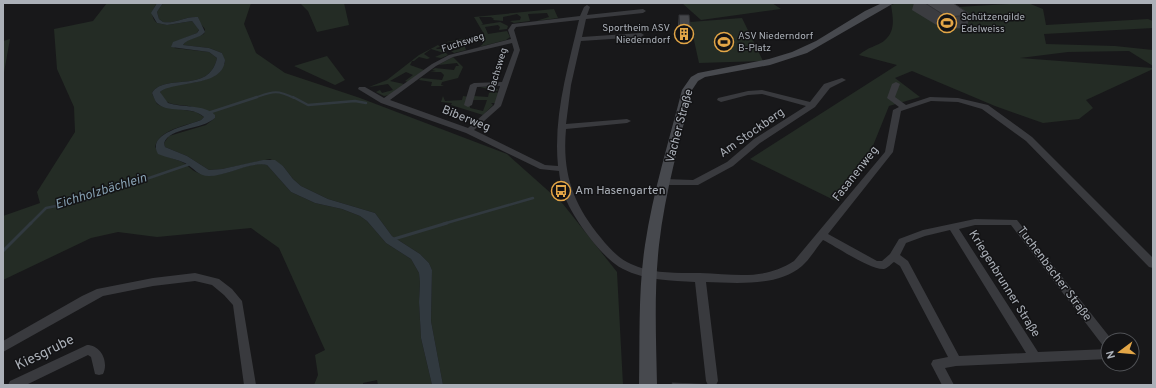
<svg xmlns="http://www.w3.org/2000/svg" width="1156" height="388" font-family="Overpass,sans-serif">
<style>
.green{fill:#242c25}
.water{fill:#31393f}
.lines{fill:none;stroke-linecap:round;stroke-linejoin:round}
.stream-far2{stroke:#31393f;stroke-width:2}
.stream-far1{stroke:#31393f;stroke-width:2.5}
.stream{stroke:#31393f;stroke-width:3}
.street{fill:#393a3e;fill-rule:evenodd}
.secondary{fill:#47494e;fill-rule:evenodd}
.wall{fill:#3b3c40}
.building{fill:#45464a;stroke:#303134}
.labels{text-anchor:middle;dominant-baseline:central;stroke-width:3;stroke-linejoin:round;paint-order:stroke}
.far-poi-label{font-size:10px;fill:#abb0b8;stroke:#131315;text-anchor:start}
.far-street-label{font-size:10px;fill:#abb0b8;stroke:#131315}
.street-label{font-size:12px;fill:#abb0b8;stroke:#131315}
.poi-label{font-size:12px;fill:#abb0b8;stroke:#131315;text-anchor:start}
.water-label{font-size:13px;font-style:italic;fill:#859fb0;stroke:#131315}
.near-street-label{font-size:14px;fill:#abb0b8;stroke:#131315}
</style>
<rect width="100%" height="100%" fill="#18181a"/>
<path class="green" d="M107,3H157C152,10 150,17 157,23L167,25L192,21L199,29L197,33L185,38L174,48L209,52L217,58C209,95 165,72 152,93L157,104L161,106L196,112L204,117L201,120C186,126 159,129 155,147C168,160 170,156 184,163C188,165 191,170 196,172C220,184 247,159 267,165L291,192L315,203L342,209L360,216L367,221L386,243L411,259L419,273L420,283L419,302L421,338L432,385H378L377,380L363,383V385H314L318,375L315,355L325,350L279,248L251,228L157,237L118,232L91,238L3,280V216L40,203L37,192L75,132L74,107L57,69L54,29L93,21Z
M163,3H251L244,24L256,53L285,73L360,98L507,154L563,204L617,272L623,385H443L431,321L432,270L429,263L420,254L392,236L375,213L328,199L301,186L293,179L283,166L270,159L222,169L209,170L187,156L165,147L164,143L169,136L206,125L215,118C207,115 200,110 192,107C179,103 165,108 160,92C179,75 203,94 225,63L222,53L209,48L183,45L186,41L204,34L205,29L200,23L198,17C185,16 175,24 163,22L159,19L157,12Z
M300,3H344L349,25L317,32L308,11Z
M682,3H772L781,9L701,20Z
M897,3H929L939,8L1028,3L1043,9L1046,25L1148,19L1153,21V28L1044,34L1046,44L1115,46L1153,50V66L1129,51L1068,52L1020,58L1153,68V69L1086,100L1093,108L1079,119L1043,123L995,106L912,71L895,78L920,97L889,106L866,163L838,202L750,159L897,65L859,55C868,47 877,46 884,41C896,31 893,18 891,5Z
M554,9L558,18L536,21L549,17L547,13L528,14L530,21L514,23L510,21L520,20L521,17L517,14L503,17V21L493,20L494,19L491,17H479L483,24L481,25L500,22L508,26L507,29L499,30L500,27L498,25L485,27L488,34L507,31L510,37L506,40L479,47L483,44V40L463,41L466,50L454,53L451,51L459,49L462,45L456,41L442,43L484,34L474,17Z
M742,18L763,61L699,63L690,22Z
M10,39L3,78V41Z
M438,45L440,47L436,48L437,49H442L448,55L441,58L435,57L444,53L431,49L424,54L430,58L427,59L419,57L414,61H412L410,65L424,70L408,82L405,81L413,75L406,72L390,81L404,84L390,95L384,96L376,92L380,90L382,93L393,90L388,84L369,87L387,80L419,55Z
M327,56L345,80L335,85L294,66Z
M453,57L463,67L458,78L442,82L441,85L444,86H431L432,82L419,80L421,78L442,80L444,75L441,72H430L436,71L432,70L435,68L454,70L456,66H459L457,63L438,65Z
M480,87H493L499,90L494,92L500,93L495,103H491L493,105L483,115L451,105L452,103L441,102L443,96L445,101L462,100L463,96L469,97L466,106H470V108L483,111L486,103H489H486L487,100H473L474,96L488,97L489,93L492,92L489,91V90H492Z"/>
<path class="water" d="M157,3H163L157,12L159,19L163,22C175,24 185,16 198,17L205,32C200,39 187,38 183,45L209,48L222,53L225,60C223,88 175,80 160,92L168,103C183,108 204,104 215,115V118C202,130 170,127 164,143L165,147L187,156L209,170L222,169L263,160H275L283,166L293,179L301,186L328,199L375,213L392,236L420,254L429,263L432,270L431,321L443,385H432L421,338L419,302L420,283L419,273L411,259L386,243L367,221L360,216L342,209L315,203L291,192L267,165C251,161 227,176 209,176C198,176 194,168 185,163C177,159 167,158 158,154C146,133 187,126 201,120L204,117C191,105 171,114 158,104C155,102 154,97 152,93C165,72 209,95 217,58L209,52L171,47L173,42L197,33L199,30L192,21L167,25L157,23L151,13Z"/>
<g class="lines">
<path class="stream-far2" d="M254,98C272,92 276,89 294,98"/>
<path class="stream-far1" d="M293,97L308,105L355,101L366,103
M208,113L257,97
M30,224L46,208L85,200L190,164
M443,224L533,198"/>
<path class="stream" d="M394,239L447,223
M3,251L31,223"/>
<path class="street" d="M587,5L590,7L587,15L643,9L646,11L643,13L586,19L582,37L641,33L644,35L641,37L581,41L571,85L566,124L627,119L631,121L627,123L566,129C562,174 573,204 601,238C609,248 619,259 631,264C652,274 678,273 700,273C735,274 763,281 794,261L885,152L893,110L899,107L887,98L892,84L896,82L900,84L895,97L906,105L930,97L958,98L988,105L1032,137L1153,258V268L1149,267L1026,141L982,109L958,102L931,101L901,111L893,152L828,234L877,261H882L890,254L899,239L923,230L975,219L1017,220L1112,340H1108V349L1104,347L1011,225H975L959,229L1038,352L1108,349V359L956,366L945,368L954,385H942L931,364L933,360L948,357L900,266L894,262C891,264 888,268 884,269C870,270 837,247 823,240C816,248 810,259 802,266C778,287 735,283 706,282L718,381L716,385H708L706,381L695,282C672,281 644,280 623,269C604,260 577,223 568,204C563,194 560,182 559,171L540,169L466,133L381,103L358,89L359,87H365L384,98L432,64L449,55L511,39L508,30L512,24L580,16L584,7ZM579,20C568,67 553,117 558,166L545,165L474,130L501,106L520,50L514,30L516,27ZM512,43L514,50L502,82L474,83L470,85L464,105L468,107L472,105L477,87L500,86L494,105L468,128L390,100L436,66L453,57ZM950,230L1026,353L959,356L908,261L900,255L906,243L925,236Z
M842,78L846,80L830,88L815,107L760,143L733,166L698,185H665L661,182L665,179L693,180L727,162L754,139L806,106L762,94L748,95L721,102L717,100L718,98L748,91L762,90L810,102L824,84Z
M195,273L219,279L232,289L242,301L256,385H244L233,305L224,295L212,285L195,281L153,286L103,296L3,352V341L82,296L97,289L153,278Z
M87,345C101,345 109,362 103,374L99,375L95,374L91,357L88,355L26,385H8L10,381Z"/>
<path class="secondary" d="M882,3H894L807,53L770,65L705,77L698,81L692,90C680,141 665,192 659,245C654,291 656,338 657,385H639C640,338 638,291 645,245C653,192 669,141 682,90L691,77L698,73L769,59L792,52L816,41L865,11Z"/>
</g>
<path class="wall" d="M914,3H953L971,15L966,28L943,29L912,10Z
M679,15L691,33L689,43H679L678,24Z"/>
<path class="building" d="M925,3H953L971,15L947,17Z
M679,15H689L691,33H680Z
M672,383L716,385H673Z"/>
<defs>
<symbol id="stadium-ring" viewBox="-11 -11 22 22"><circle r="9.5" fill="#131315" stroke="#e3a647" stroke-width="1.5"/><path d="M0-5a6.5 5 0 1 0 0 10a6.5 5 0 1 0 0-10ZM-3.5-1.8h7v3.6h-7Z" fill="#e3a647"/></symbol>
<symbol id="building-ring" viewBox="-11 -11 22 22"><circle r="9.5" fill="#131315" stroke="#e3a647" stroke-width="1.5"/><path d="M-4-6H4V6H1V3H-1V6H-4ZM-2.5-4.3h1.7v1.8h-1.7ZM.8-4.3h1.7v1.8H.8ZM-2.5-1h1.7V.8h-1.7ZM.8-1h1.7V.8H.8Z" fill="#e3a647"/></symbol>
<symbol id="bus-ring" viewBox="-11 -11 22 22"><circle r="9.5" fill="#131315" stroke="#e3a647" stroke-width="1.5"/><path d="M-5-6H5V4H4V6H2V4H-2V6H-4V4H-5ZM-3.5-4V0h7V-4ZM-3.5 1.2v1.5H-2V1.2ZM2 1.2v1.5H3.5V1.2Z" fill="#e3a647"/></symbol>
</defs>
<g fill-rule="evenodd">
<use href="#stadium-ring" x="936" y="12" width="22" height="22"/>
<use href="#building-ring" x="673" y="23" width="22" height="22"/>
<use href="#stadium-ring" x="713" y="31" width="22" height="22"/>
<use href="#bus-ring" x="550" y="180" width="22" height="22"/>
</g>
<g class="labels">
<g class="far-poi-label">
<text x="961" y="17">Schützengilde<tspan x="961" dy="12">Edelweiss</tspan></text>
<text x="670" y="28" text-anchor="end">Sportheim ASV<tspan x="670" dy="12">Niederndorf</tspan></text>
<text x="738" y="36">ASV Niederndorf<tspan x="738" dy="12">B-Platz</tspan></text>
</g>
<g class="far-street-label">
<text transform="translate(463 43) rotate(-18)">Fuchsweg</text>
<text transform="translate(498 70) rotate(-73)">Dachsweg</text>
</g>
<g class="street-label">
<text transform="translate(466 119) rotate(22)">Biberweg</text>
<text transform="translate(680 126) rotate(-75)">Vacher Straße</text>
<text transform="translate(752 133) rotate(-35)">Am Stockberg</text>
<text transform="translate(856 174) rotate(-52)">Fasanenweg</text>
<text transform="translate(1054 274) rotate(53)">Tuchenbacher Straße</text>
<text transform="translate(1004 284) rotate(58)">Kriegenbrunner Straße</text>
</g>
<g class="poi-label">
<text x="575" y="191">Am Hasengarten</text>
</g>
<g class="water-label">
<text transform="translate(101 192) rotate(-17)">Eichholzbächlein</text>
</g>
<g class="near-street-label">
<text transform="translate(45 353) rotate(-26)">Kiesgrube</text>
</g>
</g>
<rect width="1156" height="388" fill="none" stroke="#abb0b8" stroke-width="8"/>
<g transform="translate(1120 352) rotate(254)"><circle r="19" fill="#131315" stroke="#505256"/>
<path d="M0-3L7 15L0 10L-7 15Z" fill="#e3a647"/>
<text y="-6" font-size="11" font-weight="bold" text-anchor="middle" fill="#abb0b8">N</text>
</g>
</svg>
